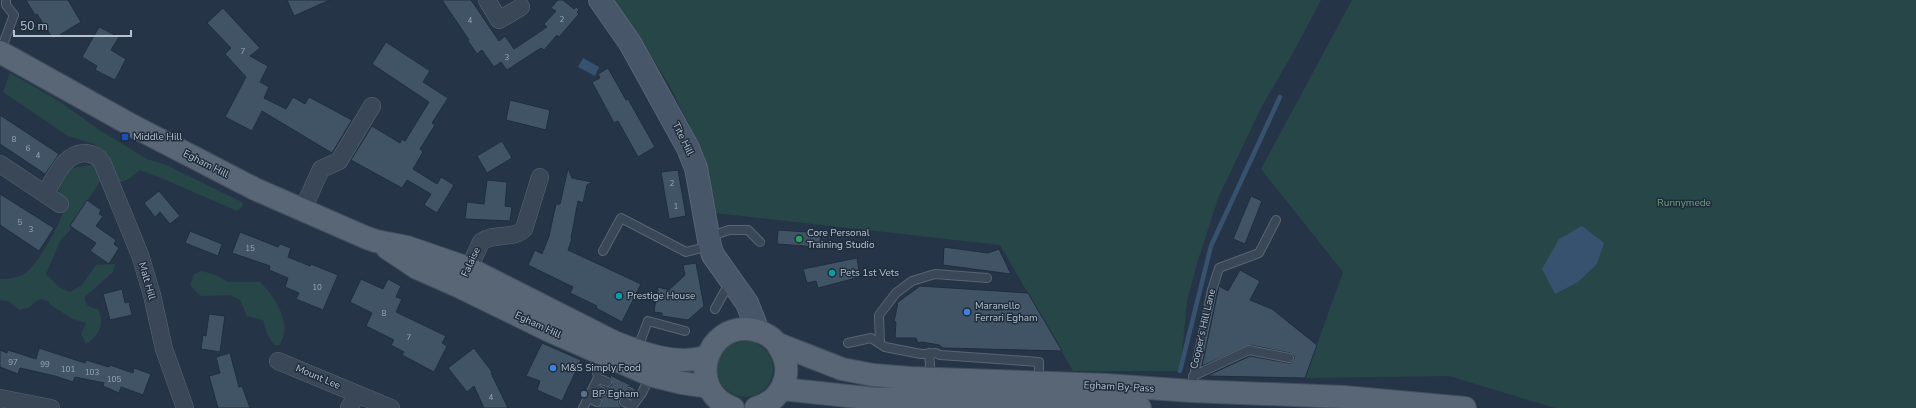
<svg xmlns="http://www.w3.org/2000/svg" width="1916" height="408" font-family="'Nunito Sans',sans-serif">
<style>
.green{fill:#274647}
.water{fill:#37526f}
.lines{fill:none;stroke-linecap:round;stroke-linejoin:round}
.stream{stroke:#37526f;stroke-width:4.5}
.building{fill:#405466;stroke:#202e3d}
.lane-casing{stroke:#586573;stroke-width:10}
.street-casing{stroke:#586573;stroke-width:18}
.secondary-casing{stroke:#586573;stroke-width:24}
.primary-casing{stroke:#43505f;stroke-width:24}
.lane{stroke:#3a4756;stroke-width:8}
.street{stroke:#3a4756;stroke-width:17}
.secondary{stroke:#475669;stroke-width:22}
.primary{stroke:#586676;stroke-width:22}
.transit-dot{fill:#1a4fb4;stroke:#1e2c3b;stroke-width:1.5}
.leisure-dot{fill:#2e9e5b;stroke:#1e2c3b;stroke-width:1.5}
.culture-dot{fill:#0f9aa8;stroke:#1e2c3b;stroke-width:1.5}
.shop-dot{fill:#3f7fe0;stroke:#1e2c3b;stroke-width:1.5}
.service-dot{fill:#5c6f8a;stroke:#1e2c3b;stroke-width:1.5}
.labels{text-anchor:middle;dominant-baseline:central;stroke-width:3;stroke-linejoin:round;paint-order:stroke}
.number-label{font-size:8px;fill:#9aa6b5}
.poi-label{font-size:10px;fill:#b8c2cf;stroke:#1e2c3b;text-anchor:start}
.street-label{font-size:10px;fill:#b8c2cf;stroke:#1e2c3b}
.park-label{font-size:10px;fill:#6ca275;stroke:#1e2c3b}
</style>
<rect width="100%" height="100%" fill="#253547"/>
<path class="green" d="M614,0H1321L1293,53L1262,106L1219,196L1197,263L1187,302L1180,371H1073L1000,245L715,213L704,154L667,81Z
M1352,0H1916V408H1555L1449,376L1305,378L1343,272L1261,169Z
M10,73L59,101L98,129L147,159L164,164L242,202L243,206L237,211L168,181L140,170C123,184 124,184 102,179L70,226L71,229L60,241L46,274L59,287L70,292L82,285L96,265L115,264L113,272L85,297C85,306 90,308 98,309C105,323 99,336 86,344L81,334L86,323L73,319L52,306L48,301L41,299L35,302L30,307L20,310L8,301L0,300V279C8,279 17,278 24,274C36,267 61,224 63,210C64,203 59,193 58,186L71,168L93,165L110,156L94,144L68,136L3,92Z
M202,271L216,275L228,282H260C272,294 287,314 284,333C284,336 281,341 280,345H274L267,334L263,320L247,316L240,300L230,295L200,296L190,285L194,274Z
M717 369a28 28 0 1 1 56 0a28 28 0 1 1-56 0Z"/>
<path class="water" d="M583,58L599,67L595,76L578,67Z
M1582,226L1604,243L1597,264L1578,282L1555,294L1542,269L1559,239Z"/>
<g class="lines">
<path class="stream" d="M1180,371L1211,246L1280,97"/>
</g>
<path class="building" d="M26,0H68L81,22L53,39L37,14L35,15Z
M287,0H330L294,16Z
M442,0H471L499,41L505,36L514,49L547,27L544,24L556,11L551,8L558,0H563L574,9L577,7L579,10L577,12L579,14L559,37L557,35L544,50L541,48L507,70L501,62L494,67L482,50L477,54L468,41L469,40Z
M223,8L260,48L250,56L268,66L260,82L269,87L264,98L286,109L293,97L305,104L309,97L352,120L332,153L262,111L252,131L225,117L246,77L225,54L231,48L207,23Z
M99,27L119,37L111,50L126,59L115,80L95,70L97,66L82,57Z
M386,42L430,71L423,82L448,98L432,123L435,125L420,149L423,152L413,169L437,184L441,177L454,185L437,213L424,205L431,194L407,180L402,188L351,160L372,126L400,143L402,139L405,141L429,102L372,64Z
M608,68L626,100L628,99L655,147L638,157L618,121L614,123L592,82L600,78L598,74Z
M510,100L550,110L546,130L506,120Z
M0,115L59,154L45,174L0,144Z
M502,141L512,158L487,173L477,156Z
M568,168L572,178L592,182L587,185L583,203L578,201L571,238L572,239L568,250L641,284L622,322L596,308L597,306L570,293L573,287L528,265L535,250L542,254L549,236L556,204H560Z
M678,170L686,216L669,219L661,172Z
M487,180L507,182L505,206L512,207L510,221L465,219L467,202L484,204Z
M159,191L180,216L170,224L160,212L155,217L144,203Z
M0,194L54,228L39,251L0,225Z
M1251,196L1262,201L1245,244L1233,239Z
M87,200L101,210L99,214L103,216L96,226L116,240L114,244L119,248L109,264L90,251L96,243L70,226Z
M778,230L821,233L820,247L777,244Z
M190,231L222,244L218,256L185,243Z
M240,232L278,247L280,244L291,248L288,257L310,266L311,264L338,275L323,310L296,299L299,293L285,287L288,278L269,270L270,266L232,253Z
M944,247L988,253L999,249L1011,274L943,265Z
M857,258L860,277L818,288L816,281L807,283L803,269Z
M696,263L704,306L688,320L662,316V313L654,312L658,287L669,290L685,275L683,265Z
M1240,270L1260,281L1250,300L1272,309L1317,345L1305,378L1207,376L1250,356L1288,363H1291L1294,359V356L1290,353L1250,345L1202,366L1219,286L1228,291Z
M361,279L383,289L388,279L401,286L396,297L402,299L396,312L446,336L442,343L447,346L434,372L402,355L404,352L391,345L394,340L366,326L372,313L350,302Z
M920,286L1028,293L1062,351L943,348L939,345L922,342L918,343L916,338H895L896,322H894L898,302Z
M122,289L125,303L129,302L132,315L110,320L103,294Z
M209,314L225,316L220,352L201,349L203,335L206,336Z
M542,343L581,360L562,401L537,390L540,381L526,376Z
M39,348L85,363L86,360L109,367L110,365L133,373L134,368L151,374L143,395L121,387L119,393L103,386L104,383L75,377L73,382L55,376L20,368L18,374L0,367V350L7,353L8,350L36,359Z
M474,348L492,372L491,373L508,408H484L474,386L467,392L448,368Z
M230,353L239,387L242,386L250,408H218L209,376L220,373L216,357Z
M610,375L632,386L627,387L624,390L626,397H623L619,399V403L621,408H595L602,404L600,397H604L607,395V390L605,387H608L612,385Z"/>
<g class="lines">
<defs>
<path id="lane" d="M2,52L5,39L14,15L6,5V0
M709,237L729,230H748L760,242
M603,251L621,218L686,252L709,246
M715,309L726,289L734,286
M848,343L871,338L885,347L921,354L936,353L940,355L1039,362V381
M880,343L879,315L896,293L912,281L935,274L987,278
M637,350L648,321L685,331
M929,353L931,378
M1193,376L1249,350L1289,358
M598,378L607,382
M594,387L602,392
M1191,390L1212,290L1219,268L1259,253L1276,220
M629,392L637,400
M589,398L597,402
M624,402L633,406
M583,408L598,378L595,361L598,354
M631,408L642,393L650,376"/>
<path id="street" d="M487,0L499,20L521,7
M0,164L60,204
M45,194C55,178 64,152 86,153C93,154 98,156 102,162L140,255L152,295L164,349L185,408
M303,209L321,169L339,161L372,106
M464,279L481,242C495,232 513,240 524,229L540,177
M278,361L391,408
M0,398L51,408
M349,408L357,394"/>
<path id="secondary" d="M600,0L630,43L688,148L696,168L710,246L713,255L747,303L758,331"/>
<path id="primary" d="M0,52L133,126L255,189L367,238L376,241L407,247L468,268L614,342C642,353 677,367 707,356
M387,248L417,268L460,287L550,331L650,375L682,383L709,387
M778,344L842,369L873,375L910,378L1106,385L1191,391L1344,397L1465,408
M782,389L876,399L912,398L1140,408
M733,408C685,391 705,320 754,330C764,332 774,338 779,347C786,358 789,372 783,385C778,397 769,404 756,408"/>
</defs>
<use href="#lane" class="lane-casing"/>
<use href="#street" class="street-casing"/>
<use href="#secondary" class="secondary-casing"/>
<use href="#primary" class="primary-casing"/>
<use href="#lane" class="lane"/>
<use href="#street" class="street"/>
<use href="#secondary" class="secondary"/>
<use href="#primary" class="primary"/>
</g>
<rect class="transit-dot" x="121" y="133" width="8" height="8" rx="2"/>
<circle class="leisure-dot" cx="799" cy="239" r="4"/>
<g class="culture-dot">
<circle cx="832" cy="273" r="4"/>
<circle cx="619" cy="296" r="4"/>
</g>
<g class="shop-dot">
<circle cx="967" cy="312" r="4"/>
<circle cx="553" cy="368" r="4"/>
</g>
<circle class="service-dot" cx="584" cy="394" r="4"/>
<g class="labels">
<g class="number-label">
<text x="562" y="19">2</text>
<text x="470" y="20">4</text>
<text x="243" y="51">7</text>
<text x="507" y="57">3</text>
<text x="14" y="139">8</text>
<text x="28" y="148">6</text>
<text x="38" y="155">4</text>
<text x="672" y="183">2</text>
<text x="676" y="206">1</text>
<text x="20" y="222">5</text>
<text x="31" y="229">3</text>
<text x="250" y="248">15</text>
<text x="317" y="287">10</text>
<text x="384" y="313">8</text>
<text x="409" y="337">7</text>
<text x="13" y="362">97</text>
<text x="45" y="364">99</text>
<text x="68" y="369">101</text>
<text x="92" y="372">103</text>
<text x="114" y="379">105</text>
<text x="491" y="397">4</text>
</g>
<g class="poi-label">
<text x="133" y="137">Middle Hill</text>
<text x="807" y="233">Core Personal<tspan x="807" dy="12">Training Studio</tspan></text>
<text x="840" y="273">Pets 1st Vets</text>
<text x="627" y="296">Prestige House</text>
<text x="975" y="306">Maranello<tspan x="975" dy="12">Ferrari Egham</tspan></text>
<text x="561" y="368">M&amp;S Simply Food</text>
<text x="592" y="394">BP Egham</text>
</g>
<g class="street-label">
<text transform="translate(683 139) rotate(64)">Tite Hill</text>
<text transform="translate(206 164) rotate(27)">Egham Hill</text>
<text transform="translate(471 262) rotate(-65)">Falaise</text>
<text transform="translate(147 281) rotate(74)">Malt Hill</text>
<text transform="translate(538 325) rotate(25)">Egham Hill</text>
<text transform="translate(1203 329) rotate(-77)">Cooper's Hill Lane</text>
<text transform="translate(318 377) rotate(23)">Mount Lee</text>
<text transform="translate(1119 387) rotate(3)">Egham By-Pass</text>
</g>
<g class="park-label">
<text x="1684" y="203">Runnymede</text>
</g>
</g>
<path d="M14 30v6h117v-6" fill="none" stroke="#b8c2cf" stroke-width="2"/>
<text x="20" y="30" font-size="12" fill="#b8c2cf" stroke="#1e2c3b" stroke-width="3" paint-order="stroke">50 m</text>
</svg>
